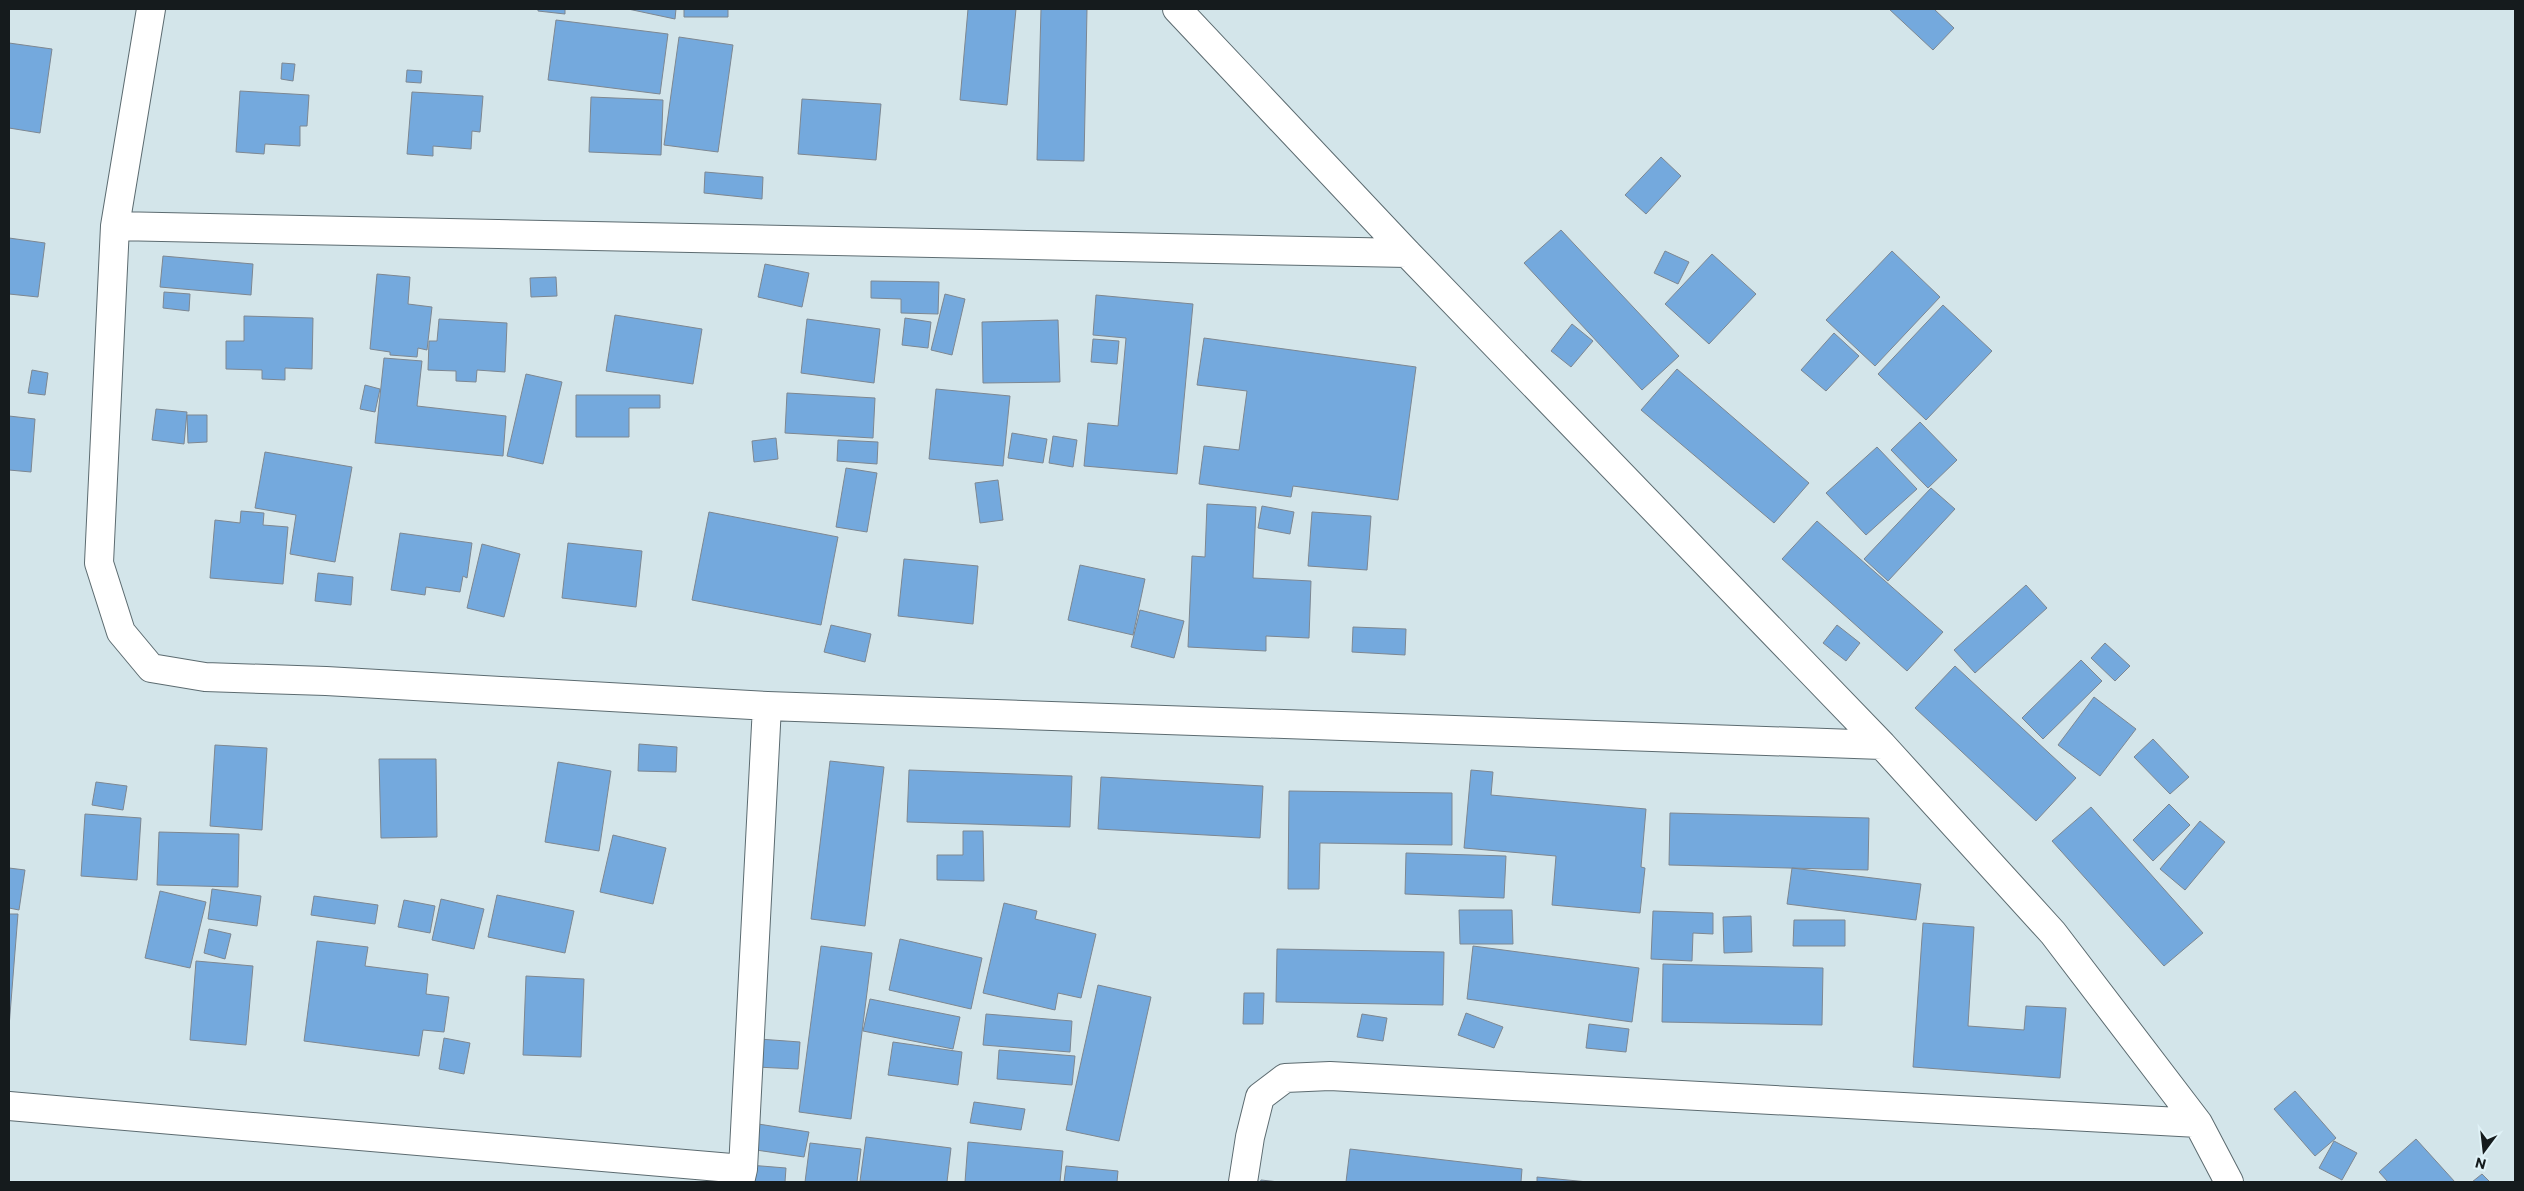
<svg xmlns="http://www.w3.org/2000/svg" width="2524" height="1191" font-family="Commissioner,sans-serif">
<style>
.building{fill:#74a9dd;stroke:#7d8791}
.lines{fill:none;stroke-linecap:round;stroke-linejoin:round}
.street-casing{stroke:#5c6b70;stroke-width:30}
.street{stroke:#fff;stroke-width:28}
</style>
<rect width="100%" height="100%" fill="#d3e5ea"/>
<path class="building" d="M538,9H565V14L538,11Z
M628,9H676L675,19Z
M684,9H728V17H684Z
M968,9H1016L1007,105L960,100Z
M1041,9H1087L1084,161L1037,160Z
M1889,9H1934L1954,28L1933,50Z
M556,20L668,34L660,94L548,80Z
M679,37L733,45L718,152L664,145Z
M9,43L52,49L40,133L9,128Z
M282,63L295,64L293,81L281,79Z
M407,70L422,71L421,83L406,82Z
M240,91L309,95L307,126H300V146L265,144L264,154L236,152Z
M412,92L483,96L480,132L472,131L471,149L433,146V156L407,154Z
M591,97L663,100L661,155L589,152Z
M802,99L881,104L876,160L798,154Z
M1661,157L1681,176L1646,214L1625,195Z
M705,172L763,177L762,199L704,193Z
M1561,230L1679,356L1642,390L1524,263Z
M9,238L45,243L38,297L9,294Z
M1665,251L1689,262L1678,284L1654,273Z
M1892,251L1940,297L1875,366L1826,320Z
M1712,254L1756,294L1709,344L1665,304Z
M163,256L253,264L251,295L160,287Z
M765,264L809,273L802,307L758,297Z
M377,274L410,277L408,304L432,307L427,350L418,348L417,357L390,355V352L370,349Z
M556,277L557,296L531,297L530,278Z
M871,281L939,282L938,314L901,313V299L871,298Z
M164,292L190,294L189,311L163,308Z
M945,294L965,299L952,355L931,350Z
M1096,295L1193,304L1177,474L1084,466L1088,423L1118,426L1126,338L1093,335Z
M1943,305L1992,351L1926,420L1878,374Z
M615,315L702,329L693,384L606,371Z
M244,316L313,318L312,369L285,368V380L262,379V370L226,369V341H244Z
M905,318L931,322L928,348L902,345Z
M439,319L507,323L505,372L477,370L476,382L456,381V371L428,370L429,341H437Z
M807,319L880,329L874,383L801,373Z
M1058,320L1060,382L983,383L982,322Z
M1572,324L1593,341L1571,367L1551,351Z
M1834,333L1859,356L1826,391L1801,370Z
M1204,338L1416,367L1398,500L1293,486L1291,497L1199,484L1204,446L1239,450L1247,391L1197,385Z
M1093,339L1119,341L1117,364L1091,362Z
M384,358L422,361L417,406L506,416L503,456L375,443Z
M1677,369L1809,483L1774,523L1641,410Z
M32,370L48,373L45,395L28,393Z
M526,374L562,382L543,464L507,456Z
M365,385L380,389L375,412L360,409Z
M936,389L1010,396L1003,466L929,459Z
M787,393L875,398L873,438L785,433Z
M576,395H660V408H629V437H576Z
M156,409L187,412L184,444L152,440Z
M187,415H207V442L188,443Z
M9,416L35,419L31,472L9,470Z
M1920,422L1957,460L1928,488L1891,450Z
M1012,433L1047,439L1043,463L1008,458Z
M1053,436L1077,440L1073,467L1049,463Z
M776,438L778,459L754,462L752,441Z
M838,440L878,442L877,464L837,461Z
M1877,447L1917,489L1866,535L1826,493Z
M265,452L352,467L335,562L290,554L296,515L255,508Z
M846,468L877,473L867,532L836,527Z
M998,480L1003,520L980,523L975,483Z
M1931,488L1955,509L1888,581L1864,559Z
M1207,504L1256,507L1253,578L1311,581L1309,638L1266,636V651L1188,647L1192,556L1205,557Z
M1262,506L1294,512L1290,534L1258,528Z
M241,511L264,513L263,525L288,527L283,584L210,578L215,520L240,523Z
M709,512L838,537L821,625L692,600Z
M1312,512L1371,516L1367,570L1308,566Z
M1817,521L1943,632L1907,671L1782,559Z
M400,533L472,543L467,578L463,576L460,592L426,587L425,595L391,590Z
M568,543L642,551L636,607L562,598Z
M482,544L520,554L504,617L467,608Z
M904,559L978,566L973,624L898,616Z
M1080,565L1145,579L1133,635L1068,620Z
M318,573L353,577L351,605L315,601Z
M2026,585L2047,608L1975,673L1954,650Z
M1140,610L1184,621L1174,658L1131,647Z
M831,625L871,634L865,662L824,652Z
M1837,625L1860,643L1846,661L1823,643Z
M1353,627L1406,629L1405,655L1352,652Z
M2105,643L2130,666L2115,681L2091,658Z
M2081,660L2102,681L2043,739L2022,718Z
M1955,666L2076,778L2036,821L1915,708Z
M2094,697L2136,729L2100,776L2058,745Z
M2153,739L2189,777L2170,794L2134,757Z
M639,744L677,747L676,772L638,771Z
M215,745L267,748L262,830L210,826Z
M379,759H436L437,837L381,838Z
M830,761L884,767L865,926L811,919Z
M558,762L611,771L599,851L545,842Z
M909,770L1072,776L1070,827L907,822Z
M1471,770L1493,772L1491,795L1646,809L1641,867L1645,868L1640,913L1552,905L1556,856L1464,848Z
M1101,777L1263,786L1260,838L1098,829Z
M96,782L127,786L123,810L92,805Z
M1289,791L1452,793V845L1320,843L1319,889H1288Z
M2169,804L2190,825L2153,861L2133,840Z
M2091,807L2203,933L2164,966L2052,841Z
M1670,813L1869,818L1868,870L1669,865Z
M85,814L141,818L137,880L81,876Z
M2200,821L2225,842L2185,890L2160,869Z
M963,831H983L984,881L937,880V855H963Z
M159,832L239,834L238,887L157,885Z
M613,835L666,848L653,904L600,892Z
M1406,853L1506,856L1504,898L1405,894Z
M9,868L25,870L19,910L9,908Z
M1792,868L1921,884L1916,920L1787,904Z
M212,889L261,896L257,926L208,919Z
M160,891L206,902L190,968L145,958Z
M497,895L574,911L565,953L488,937Z
M314,896L378,905L375,924L311,915Z
M441,899L484,909L474,949L432,940Z
M404,900L435,906L430,933L398,927Z
M1004,903L1037,911L1035,919L1096,934L1081,998L1058,993L1055,1010L983,993Z
M1459,910H1512L1513,944H1460Z
M1653,911L1713,913V934L1693,933L1692,961L1651,959Z
M9,914H18L9,1027Z
M1751,916L1752,952L1724,953L1723,917Z
M1794,920H1845V946H1793Z
M1923,923L1974,927L1968,1026L2024,1030L2026,1006L2066,1008L2060,1078L1913,1067Z
M209,929L231,934L225,959L204,953Z
M900,939L982,958L971,1009L889,990Z
M317,941L368,947L365,966L428,974L426,994L449,997L444,1032L423,1030L419,1056L304,1041Z
M821,946L872,953L851,1119L799,1112Z
M1473,946L1639,968L1632,1022L1467,999Z
M1277,949L1444,952L1443,1005L1276,1002Z
M196,961L253,966L246,1045L190,1040Z
M1663,964L1823,968L1822,1025L1662,1022Z
M526,976L584,979L581,1057L523,1055Z
M1098,985L1151,997L1119,1141L1066,1130Z
M1244,993H1264L1263,1024H1243Z
M870,999L960,1017L953,1049L863,1031Z
M1466,1013L1503,1027L1494,1048L1458,1035Z
M986,1014L1072,1021L1070,1052L983,1045Z
M1362,1014L1387,1018L1383,1041L1357,1037Z
M1589,1024L1629,1029L1626,1052L1586,1048Z
M444,1038L470,1043L464,1074L439,1069Z
M759,1039L800,1042L798,1069L756,1067Z
M893,1042L962,1052L958,1085L888,1075Z
M999,1050L1075,1056L1072,1085L997,1079Z
M2295,1091L2336,1138L2315,1156L2274,1109Z
M974,1102L1025,1109L1021,1130L970,1123Z
M752,1123L809,1132L804,1157L749,1149Z
M866,1137L951,1148L947,1182L860,1181Z
M2416,1139L2455,1182H2388L2379,1172Z
M2334,1141L2357,1153L2342,1180L2319,1168Z
M968,1142L1063,1151L1060,1182H965Z
M810,1143L861,1149L857,1182H805Z
M1350,1149L1522,1169L1521,1182H1346Z
M749,1165L786,1168L785,1182H748Z
M1066,1166L1118,1171L1117,1182H1064Z
M2482,1174L2490,1182H2472Z
M1537,1177L1588,1182H1537Z
M1261,1180L1279,1182H1260Z"/>
<g class="lines">
<defs>
<path id="street" d="M151,9L115,226L99,563L121,632L151,668L205,677L326,681L767,706L1882,745
M1177,9L1407,253L1882,745L2053,933L2198,1123L2229,1182
M115,226L1407,253
M9,1106L743,1169
M740,1182L743,1169L767,706
M1243,1182L1250,1137L1260,1097L1285,1078L1330,1076L2198,1123"/>
</defs>
<use href="#street" class="street-casing"/>
<use href="#street" class="street"/>
</g>
<rect width="2524" height="1191" fill="none" stroke="#151b1d" stroke-width="20"/>
<g transform="translate(2484 1151) rotate(195)" stroke="#e0f2f7" stroke-width="4" paint-order="stroke">
<path d="M0-4L9 19L0 12L-9 19Z" fill="#151b1d"/>
<text y="-8" font-size="14" font-weight="bold" text-anchor="middle" fill="#151b1d">N</text>
</g>
</svg>
